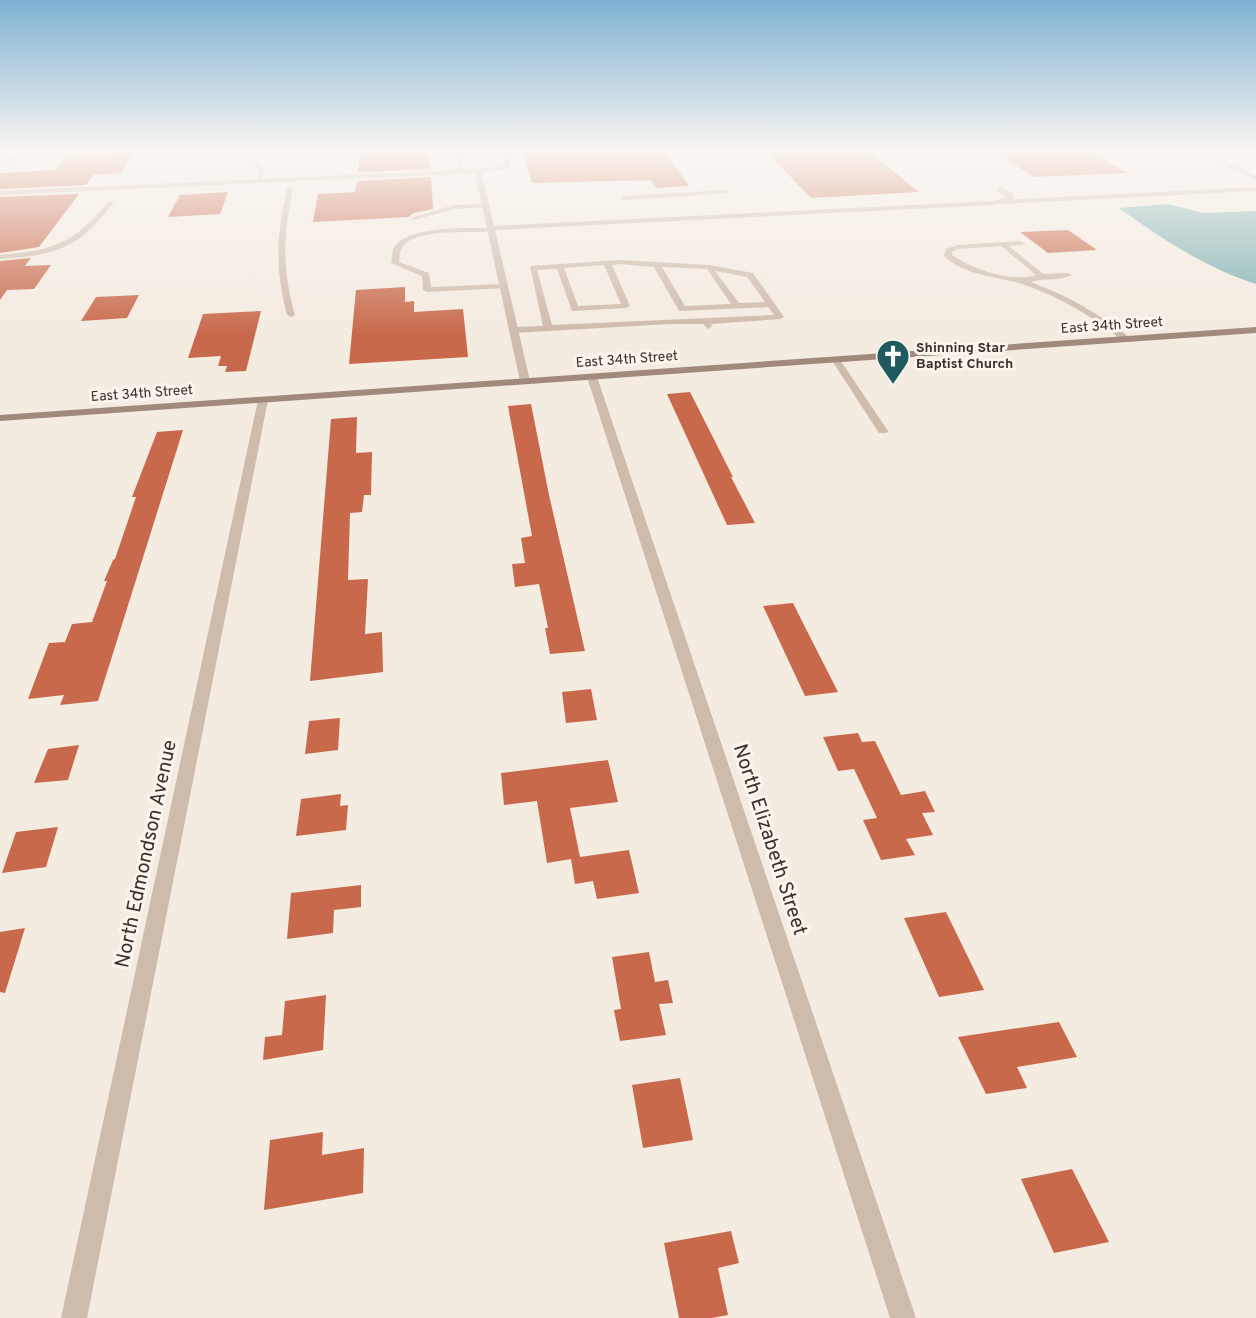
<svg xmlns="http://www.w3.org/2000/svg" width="1256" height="1318" font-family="Overpass,sans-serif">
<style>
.water{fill:#7fb0b2}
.building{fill:#c8694b}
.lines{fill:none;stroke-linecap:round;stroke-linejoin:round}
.service{fill:#cdbbac;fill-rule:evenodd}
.minor{fill:#cdbbac;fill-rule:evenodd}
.secondary{fill:#a18a7d;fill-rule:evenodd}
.labels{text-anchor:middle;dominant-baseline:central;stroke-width:6;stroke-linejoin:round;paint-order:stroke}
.far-street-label{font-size:14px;fill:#3b302b;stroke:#fbf5ee}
.far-poi-label{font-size:14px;font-weight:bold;fill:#3b302b;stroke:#fbf5ee;text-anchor:start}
.near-street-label{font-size:20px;fill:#3b302b;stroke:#fbf5ee}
</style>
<rect width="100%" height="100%" fill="#f4ebe1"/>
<path class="water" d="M1168,204L1203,213L1256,211V284C1206,268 1162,239 1119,208Z"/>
<path class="building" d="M360,150H428L430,169L358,172Z
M521,150H664L689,186L656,188L651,180L532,183Z
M765,150H867L919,192L811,198Z
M992,150H1087L1128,173L1034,177Z
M136,151L121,173L93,175L86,185L0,189V173L55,170L69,154H103Z
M431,177L433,209L413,213L409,217L313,222L318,194L355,192L357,181Z
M228,192L220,214L168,217L180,195Z
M79,194L39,247L0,253V197Z
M1068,230L1097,250L1048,253L1020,232Z
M31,258L25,266L51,265L34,289L7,290L0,300V261Z
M405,287V302L414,301V312L463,309L468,357L349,364L356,290Z
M139,295L127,318L81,321L96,297Z
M261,311L246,371L225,372L227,366H218L221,356L188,358L203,314Z
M690,392L733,477H731L755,523L727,525L667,394Z
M531,404L549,495L585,651L550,654L545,628H548L539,584L515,587L512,564L525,563L521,538L532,536L508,406Z
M357,417L356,453L372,452L371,495H364L362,512L350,513L348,580L368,579L365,634L382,632L383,672L310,681L331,419Z
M183,430L98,701L60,705L64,695L28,699L49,643L65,642L72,624L92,622L107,581H104L113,560L115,559L136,497H132L157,432Z
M793,603L805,627L838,692L805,696L763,606Z
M591,689L597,720L566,723L562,692Z
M340,718L338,750L305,754L309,721Z
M858,733L862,742L875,741L901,795L925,791L935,812L922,813L933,835L906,839L915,855L881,860L863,820L877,818L854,769L838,771L823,737Z
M79,745L68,780L34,783L48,749Z
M608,760L618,802L570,808L580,857L629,850L639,893L597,899L593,881L575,884L571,859L547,863L537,801L504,805L501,773Z
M341,794L340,806L348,805L346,830L296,836L301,799Z
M58,827L46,867L2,873L16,832Z
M361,885V907L334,910L333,933L287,939L291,893Z
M946,912L984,990L939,997L904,918Z
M25,928L5,993L0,992V932Z
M649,952L655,982L668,980L673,1003L659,1004L666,1035L620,1041L614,1010L621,1009L612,957Z
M326,995L323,1050L263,1060L265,1037L282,1035L285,1001Z
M1059,1022L1077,1057L1017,1067L1027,1088L986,1094L958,1037Z
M680,1078L693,1140L643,1148L632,1085Z
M323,1132L322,1155L364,1148L363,1193L264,1210L270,1140Z
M1072,1169L1109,1242L1054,1253L1021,1179Z
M731,1231L739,1263L718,1268L728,1315L712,1318H679L664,1243Z"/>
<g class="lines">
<path class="service" d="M31,150H40L0,166V162Z
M70,150H106L103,152Z
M151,150H157V151L154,153Z
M235,150H242L265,170L262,182L257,181L260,171Z
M454,150H460L463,173L458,172Z
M499,150H505L511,162L509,169L476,172L478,169L504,166L505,162Z
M1193,150H1201L1256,176V180Z
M290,187L293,189C283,236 282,269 295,315L291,317L287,315C275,269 276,236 287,189Z
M1256,187V191L1001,204L998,202L1001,200Z
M727,190L729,193L624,200L621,198L624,196Z
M109,201L114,202C79,249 57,255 0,259V255C55,250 73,244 109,201Z
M486,204L488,207L454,209L414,220L411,218L454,205Z
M491,228L493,231C472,234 414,227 402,248C399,252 400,257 399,262L429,273L431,287L504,284L508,286L507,288L427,292L423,290L422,276L391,263C392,259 392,253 393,249C404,225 469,228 491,228Z
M1020,241L1024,243L1023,245L1009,246L1043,274L1068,273L1072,275C1061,281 1044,278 1031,282C1066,295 1100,314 1129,337V341H1123C1094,317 1058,296 1022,284C996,276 965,276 944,256L946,249L957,245ZM1001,246L1036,275C1012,283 972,269 952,255V252L958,249Z
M620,260L709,265L753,273L784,317L780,319L711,324L712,326L708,329L703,324H670L514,333L510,330L514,327L543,326L530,266ZM620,264L654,267L679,311L768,307L774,315L552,325L537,270L557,269L572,311L626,308L630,306L612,265ZM604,265L621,304L578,306L564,268ZM662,267L707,269L731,304L685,306ZM715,271L747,277L765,302L739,303Z
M832,357H838L888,431L887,433H879L831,359Z"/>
<path class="minor" d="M478,169L481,171L494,226L993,201L1006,198L996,189L1000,187L1012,193L1014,199L993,205L495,230L530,381L525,384L520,381L475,173L0,195V191Z
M592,374L597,377L916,1318H890L587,377Z
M263,397L268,400L87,1318H61L258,400Z"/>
<path class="secondary" d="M1256,327V333L0,421V415Z"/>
</g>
<linearGradient id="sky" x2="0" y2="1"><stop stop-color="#7eb2d2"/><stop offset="0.45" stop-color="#faf6f2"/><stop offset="1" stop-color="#faf6f2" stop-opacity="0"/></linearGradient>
<rect width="1256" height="335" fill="url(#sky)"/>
<defs>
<symbol id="church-pin" viewBox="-11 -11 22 30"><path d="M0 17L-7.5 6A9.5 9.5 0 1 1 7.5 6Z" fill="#1f5a5e" stroke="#fbf5ee"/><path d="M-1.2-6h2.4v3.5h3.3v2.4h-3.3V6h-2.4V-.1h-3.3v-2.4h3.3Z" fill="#fff"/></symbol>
</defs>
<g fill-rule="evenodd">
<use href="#church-pin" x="874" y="337" width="38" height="52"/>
</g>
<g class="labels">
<g class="far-street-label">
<text transform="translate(1112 326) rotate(-4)">East 34th Street</text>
<text transform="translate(627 360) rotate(-4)">East 34th Street</text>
<text transform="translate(142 394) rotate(-4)">East 34th Street</text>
</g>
<g class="far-poi-label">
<text x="916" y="348">Shinning Star<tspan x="916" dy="16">Baptist Church</tspan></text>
</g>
<g class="near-street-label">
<text transform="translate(769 840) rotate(72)">North Elizabeth Street</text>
<text transform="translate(147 854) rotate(-78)">North Edmondson Avenue</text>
</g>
</g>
</svg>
